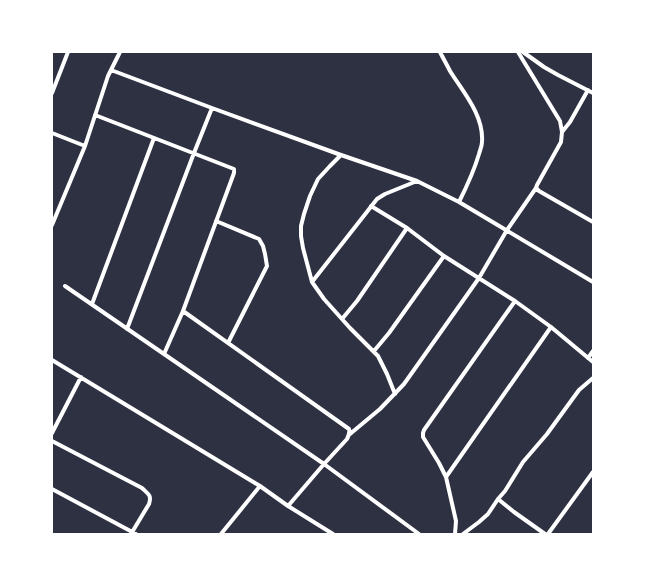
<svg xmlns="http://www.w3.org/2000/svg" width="645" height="586" font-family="Rubik,sans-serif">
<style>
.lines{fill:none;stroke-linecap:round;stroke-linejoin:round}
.minor{stroke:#fff;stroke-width:4}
</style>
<rect width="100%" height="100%" fill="#2d3142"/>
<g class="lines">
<path class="minor" d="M440,52C443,58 447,65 450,71C463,92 484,115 482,142C482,146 480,150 479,154C474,171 467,186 459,202
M523,52L544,67L558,75L593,93
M111,70L212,108L341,155L417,181L459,202L593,282
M52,93L68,52
M95,115L234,169V173L183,311L164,354
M562,132L570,122L588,90
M52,133L85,146
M341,155L330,166L318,179L310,196L304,214L301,226V236L303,248L312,282L324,299L350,328L378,356L387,374L395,394
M536,188L539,191L593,222
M371,206L407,228L444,256L515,301L551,327L593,362
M216,221L259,239L263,246L265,254L267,266L228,343
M52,225L85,146L108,76L120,52
M312,282L377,199L385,194L417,181
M65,286L324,464L419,534
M92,304L154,138
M183,311L349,429C350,433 349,435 347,439L324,464L288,506
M342,319L357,301L407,228
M127,329L194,153L212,108
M374,351L389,333L444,256
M588,358L593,351
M52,360L260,486L288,506L333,534
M52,433L81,377
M350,434L380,409L404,384L479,278L507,230L536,188L537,185L561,142L562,132L560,121L518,52
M52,441L142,488C148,494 152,495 149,504L131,534
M446,477L551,327
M52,489L136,534
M498,499L505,491L523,462L547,434L579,390L593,378
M221,534L260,486
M455,534L456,521L446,477L439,463L423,437V433L424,430L515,301
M463,534L479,522L488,514L498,499L514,512L545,534
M548,534L593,472"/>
</g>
<rect width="645" height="586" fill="none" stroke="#ffffff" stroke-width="106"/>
</svg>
